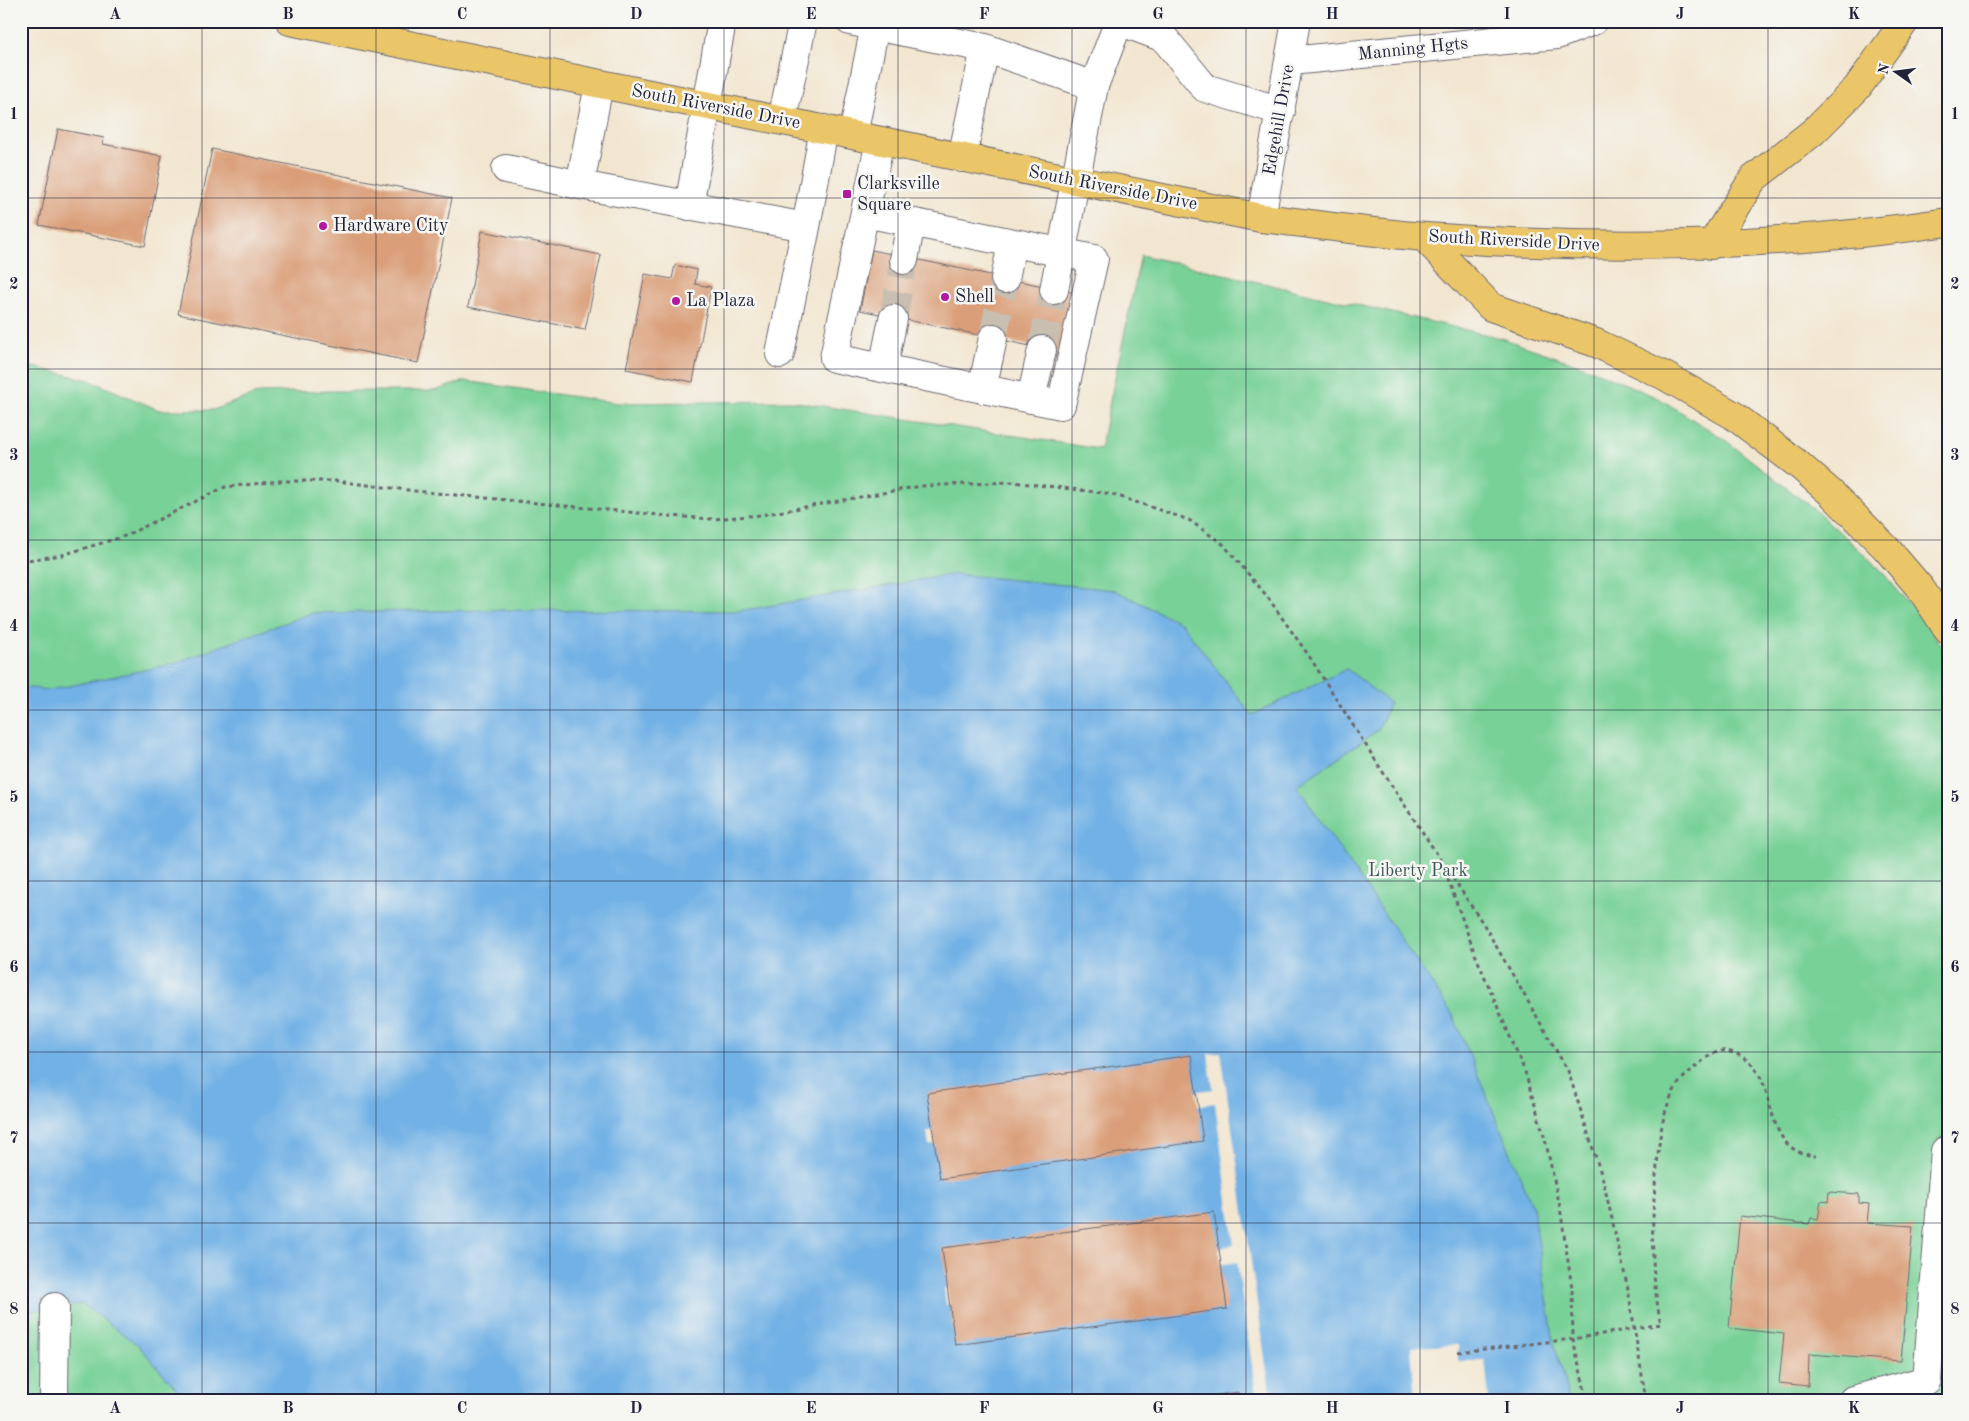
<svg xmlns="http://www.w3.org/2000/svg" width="1969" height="1421" font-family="'Old Standard TT',serif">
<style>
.green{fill:#78d197;stroke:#4d7a69}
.water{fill:#71b1e5;stroke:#4a6a90}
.pier{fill:#f2e6d0}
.building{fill:#da9f79}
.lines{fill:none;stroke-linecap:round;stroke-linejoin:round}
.minor-tunnel{stroke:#c8bfb2;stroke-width:28;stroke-dasharray:28 14;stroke-linecap:butt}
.minor-casing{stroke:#6b676f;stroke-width:30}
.highway-casing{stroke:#6b676f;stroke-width:30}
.path{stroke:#6b676f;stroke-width:3;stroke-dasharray:4 4;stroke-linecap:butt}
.minor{stroke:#fff;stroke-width:28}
.highway{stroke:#ebc669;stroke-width:28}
.grid{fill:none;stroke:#22223b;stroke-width:1;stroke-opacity:0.55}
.poi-dot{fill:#b5179e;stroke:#f6f6f2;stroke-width:2}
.labels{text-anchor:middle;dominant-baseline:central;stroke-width:5;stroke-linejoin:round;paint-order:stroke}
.street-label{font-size:18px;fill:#22223b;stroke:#f6f6f2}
.poi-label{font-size:18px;fill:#22223b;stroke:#f6f6f2;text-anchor:start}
.park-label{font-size:18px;fill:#3c5757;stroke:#f6f6f2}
.neatline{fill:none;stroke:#22223b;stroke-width:2}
.grid-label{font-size:16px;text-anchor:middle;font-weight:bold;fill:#22223b}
</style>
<rect width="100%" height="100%" fill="#f6f6f2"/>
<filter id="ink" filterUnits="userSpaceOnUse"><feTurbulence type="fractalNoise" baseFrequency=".02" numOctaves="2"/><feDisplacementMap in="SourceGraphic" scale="10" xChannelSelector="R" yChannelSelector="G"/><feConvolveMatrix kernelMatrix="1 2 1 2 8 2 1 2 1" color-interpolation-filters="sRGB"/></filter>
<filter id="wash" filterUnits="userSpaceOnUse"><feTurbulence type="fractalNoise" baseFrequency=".0096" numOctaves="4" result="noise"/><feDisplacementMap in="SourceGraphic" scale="20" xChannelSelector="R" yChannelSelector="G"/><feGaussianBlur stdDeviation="1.12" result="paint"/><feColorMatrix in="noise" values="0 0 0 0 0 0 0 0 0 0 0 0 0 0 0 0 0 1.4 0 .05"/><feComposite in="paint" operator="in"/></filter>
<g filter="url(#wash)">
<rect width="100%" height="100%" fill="#f2e6d0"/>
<path class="green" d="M1141,255L1501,338L1591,369L1660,399L1724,439L1820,514L1878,567L1926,624L1948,656V1400H21V364L89,380L159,410H213L259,393L328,391H434L465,381L618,403L790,401L1100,449Z"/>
<path class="water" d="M955,574L1114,590L1181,623L1252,715L1347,669L1390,703L1378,730L1297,786L1453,1015L1533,1207L1554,1343L1566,1383L1567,1400H186L138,1345L82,1304L21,1312V687L50,690L172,664L312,613L491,610L739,611Z"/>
<path class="pier" d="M1221,1052L1271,1400H1257L1237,1262L946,1305L944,1288L1234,1245L1215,1103L929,1145L927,1132L1213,1089L1208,1054Z
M1458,1345V1361L1485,1360L1489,1400H1415L1411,1347Z"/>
<g id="blocks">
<path class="building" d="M58,129L104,138L103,144L162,156L145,246L39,225Z
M212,149L452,198L418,363L178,314Z
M482,231L601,255L585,330L468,307Z
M872,250L1076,293L1063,353L860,310Z
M675,265L697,270L695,284L711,287L693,382L626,369L645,274L672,279Z
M1191,1055L1203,1141L940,1179L927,1093Z
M1829,1192L1859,1194V1203L1869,1204L1867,1223L1913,1226L1901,1361L1809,1354L1808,1386L1779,1383L1784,1334L1729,1328L1740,1216L1809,1224L1811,1218L1818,1219L1821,1201L1828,1202Z
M1214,1212L1227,1309L955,1345L942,1248Z
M1238,1392L1239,1400H1190V1399Z"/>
</g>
</g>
<g filter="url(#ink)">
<use href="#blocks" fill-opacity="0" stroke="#6b676f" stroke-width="1"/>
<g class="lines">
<path class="minor-tunnel" d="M893,319L904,260
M993,338L1005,279
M1042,350L1054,290"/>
<defs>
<path id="minor" d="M850,21L985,48L1094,86L1119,21
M1119,21L1164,38L1205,88L1281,111
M1290,61L1557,35L1593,21
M599,84L580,185L806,227L824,129
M782,120L803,21
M853,135L876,21
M962,158L985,48
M506,169L580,185
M689,206L722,21
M865,213L1094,259L1061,405L834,358L880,141
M1261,218L1296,21
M904,260L911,222
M1005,279L1012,243
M1054,290L1094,86
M780,354L806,227
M883,368L893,319
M982,389L993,338
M1031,399L1042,350
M54,1400L55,1307
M1853,1400L1927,1380L1945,1151H1948"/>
<path id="highway" d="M290,21L1261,218C1316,224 1371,233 1426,237C1601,250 1775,248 1948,222
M1424,237L1491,307L1596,343L1665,376L1733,415L1799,465L1831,493L1886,548L1921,589L1948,630
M1711,245L1753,179L1813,132L1857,88L1905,21"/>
</defs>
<use href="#minor" class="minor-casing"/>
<use href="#highway" class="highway-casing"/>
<path class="path" d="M21,561L62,555L125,536L225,487L281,481H337L415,491L669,516L713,519L761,515L921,486L1013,482L1112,494L1189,520L1223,544L1266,595L1309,656L1388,780L1484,925L1568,1071L1603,1180L1628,1289L1646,1400
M1445,871L1475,954L1525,1072L1545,1139L1560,1207L1572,1288L1573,1339L1587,1400
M1458,1352L1573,1339L1661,1324C1650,1272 1651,1219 1657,1166C1659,1140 1662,1112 1675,1089C1680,1080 1688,1073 1695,1067C1703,1060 1712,1053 1721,1051C1727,1050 1734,1053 1739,1055C1784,1078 1756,1151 1816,1156"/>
<use href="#minor" class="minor"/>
<use href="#highway" class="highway"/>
</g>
</g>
<path class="grid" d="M202,21V1400M376,21V1400M550,21V1400M724,21V1400M898,21V1400M1072,21V1400M1246,21V1400M1420,21V1400M1594,21V1400M1768,21V1400M21,198H1948M21,369H1948M21,540H1948M21,710H1948M21,881H1948M21,1052H1948M21,1223H1948"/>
<g class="poi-dot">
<rect x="842" y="189" width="10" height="10" rx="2.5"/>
<circle cx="323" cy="226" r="5"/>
<circle cx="945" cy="297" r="5"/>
<circle cx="676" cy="301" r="5"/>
</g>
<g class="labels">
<g class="street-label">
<text transform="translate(1413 49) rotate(-6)">Manning Hgts</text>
<text transform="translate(716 107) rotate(11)">South Riverside Drive</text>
<text transform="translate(1279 120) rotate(-80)">Edgehill Drive</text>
<text transform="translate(1113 188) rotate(11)">South Riverside Drive</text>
<text transform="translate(1514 241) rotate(3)">South Riverside Drive</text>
</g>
<g class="poi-label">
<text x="857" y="184">Clarksville<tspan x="857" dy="21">Square</tspan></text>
<text x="333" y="226">Hardware City</text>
<text x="955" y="297">Shell</text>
<text x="686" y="301">La Plaza</text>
</g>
<g class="park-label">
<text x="1418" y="871">Liberty Park</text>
</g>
</g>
<rect width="1969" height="1421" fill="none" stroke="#f6f6f2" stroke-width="55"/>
<g transform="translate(1896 72) rotate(284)" stroke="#f6f6f2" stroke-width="4" paint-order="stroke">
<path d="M0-4L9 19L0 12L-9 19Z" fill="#22223b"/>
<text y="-8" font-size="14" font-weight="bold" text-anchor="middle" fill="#22223b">N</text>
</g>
<rect x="28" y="28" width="1914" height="1366" class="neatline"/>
<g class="grid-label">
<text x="115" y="19">A</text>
<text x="288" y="19">B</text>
<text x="462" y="19">C</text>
<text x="636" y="19">D</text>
<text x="811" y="19">E</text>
<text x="984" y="19">F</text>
<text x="1158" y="19">G</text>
<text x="1332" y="19">H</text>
<text x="1507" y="19">I</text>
<text x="1680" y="19">J</text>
<text x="1854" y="19">K</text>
<text x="14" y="119">1</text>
<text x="1955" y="119">1</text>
<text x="14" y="289">2</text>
<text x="1955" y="289">2</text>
<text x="14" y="460">3</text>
<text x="1955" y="460">3</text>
<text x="14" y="631">4</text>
<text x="1955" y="631">4</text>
<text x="14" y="802">5</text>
<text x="1955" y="802">5</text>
<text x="14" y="972">6</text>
<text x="1955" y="972">6</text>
<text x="14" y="1143">7</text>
<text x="1955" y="1143">7</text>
<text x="14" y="1314">8</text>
<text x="1955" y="1314">8</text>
<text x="115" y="1413">A</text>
<text x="288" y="1413">B</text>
<text x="462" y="1413">C</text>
<text x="636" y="1413">D</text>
<text x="811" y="1413">E</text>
<text x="984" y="1413">F</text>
<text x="1158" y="1413">G</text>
<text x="1332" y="1413">H</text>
<text x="1507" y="1413">I</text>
<text x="1680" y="1413">J</text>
<text x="1854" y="1413">K</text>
</g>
</svg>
